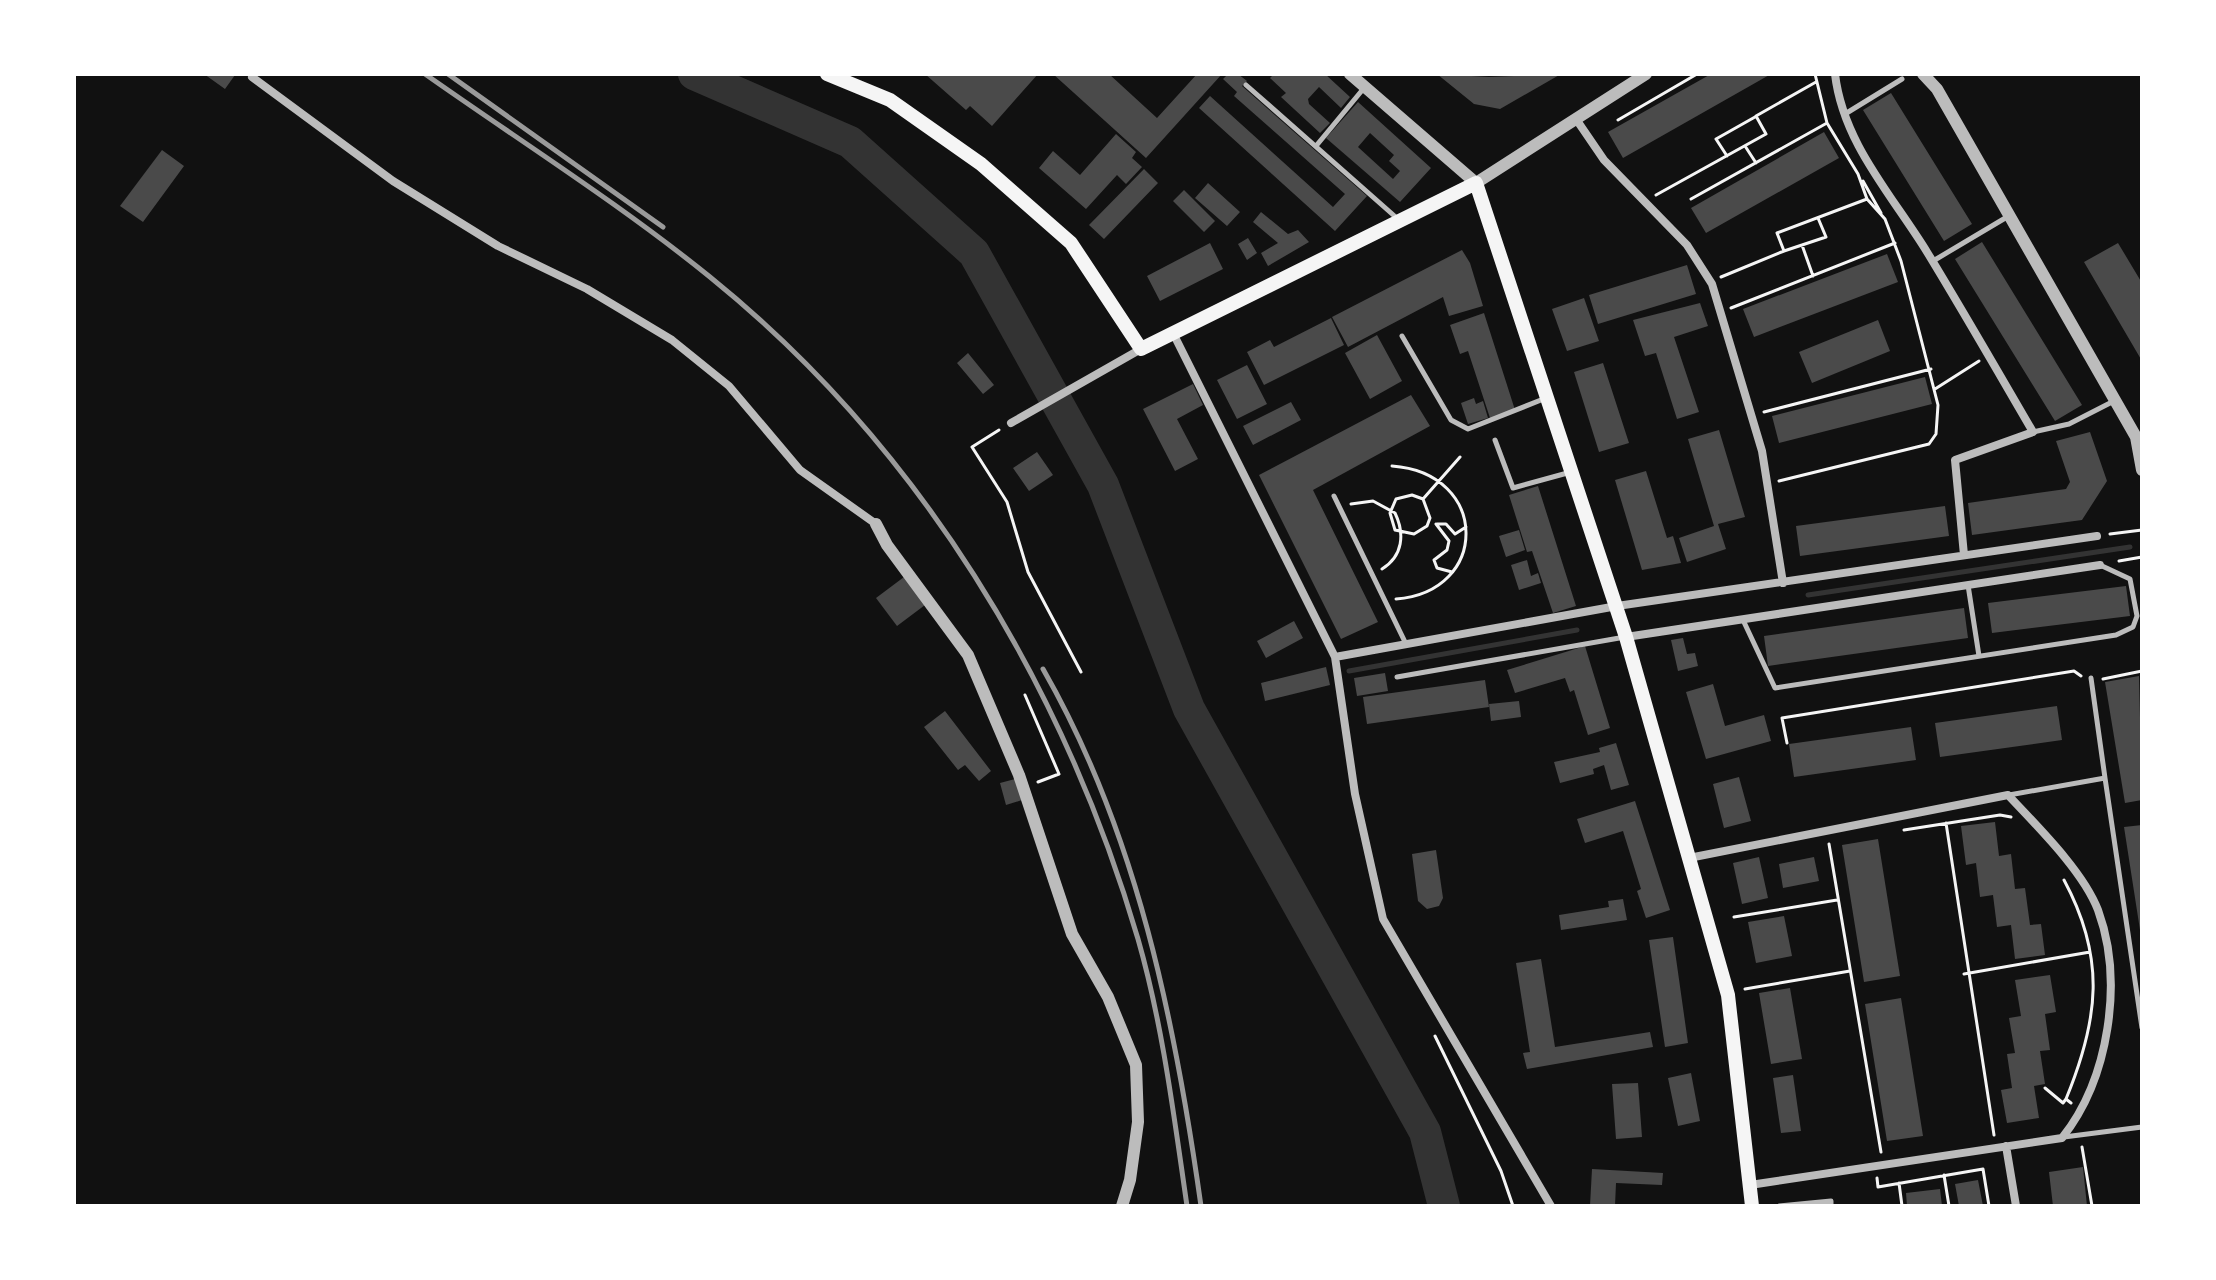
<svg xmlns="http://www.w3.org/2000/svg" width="2216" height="1280" font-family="'Work Sans',sans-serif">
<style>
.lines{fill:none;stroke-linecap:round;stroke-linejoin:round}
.stream{stroke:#333;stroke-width:5}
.river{stroke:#333;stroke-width:32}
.building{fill:#4a4a4a;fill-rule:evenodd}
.path{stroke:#f5f5f5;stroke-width:3}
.service{stroke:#bcbcbc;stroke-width:5}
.minor{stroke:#bcbcbc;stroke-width:8}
.tertiary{stroke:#bcbcbc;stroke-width:12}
.secondary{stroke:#f5f5f5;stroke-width:14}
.rail{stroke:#9a9a9a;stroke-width:5}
</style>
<rect width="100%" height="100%" fill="#111"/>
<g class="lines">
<path class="stream" d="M1808,595L2130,547
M1349,671L1577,630"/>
<path class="river" d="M694,74L850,142L974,253L1103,485L1189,709L1425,1132L1444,1206"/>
</g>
<path class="building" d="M204,74H234L235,75L225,89Z
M925,74H1038L992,126L970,106L966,110Z
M1053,74H1109L1157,118L1197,74H1222L1146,158Z
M1228,74H1238L1247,81L1242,86L1367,196L1335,231L1199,108L1210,96L1333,207L1345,194L1234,96L1237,92L1223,79Z
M1274,74H1325L1350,97L1341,108L1319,87L1308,99L1309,104L1330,123L1320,133L1281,97L1286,93L1270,78Z
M1437,74L1489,77L1561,74L1500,109L1474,104Z
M1711,74H1771L1623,158L1608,132Z
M1891,93L1972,224L1944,241L1863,110Z
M1358,102L1431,168L1400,202L1326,138ZM1370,133L1394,155L1389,161L1400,171L1393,179L1358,147Z
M1824,132L1839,158L1706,233L1691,208Z
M1116,134L1136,152L1132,158L1142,167L1126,184L1117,175L1086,209L1039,168L1053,151L1080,175Z
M162,150L184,166L143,222L120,206Z
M1144,169L1158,183L1104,239L1089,225Z
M1208,183L1240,212L1227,226L1195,198Z
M1184,190L1215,221L1204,232L1173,201Z
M1261,212L1288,234L1298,230L1309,242L1268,266L1261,253L1278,243L1253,222Z
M1248,238L1257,253L1247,260L1238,244Z
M1982,242L2082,405L2055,421L1955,259Z
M1210,243L1223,269L1160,301L1147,276Z
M2118,243L2142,283V361L2084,262Z
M1462,250L1470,263L1483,306L1449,316L1443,297L1348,347L1332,317Z
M1887,254L1898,282L1754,337L1743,309Z
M1687,265L1696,294L1598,324L1589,295Z
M1584,298L1599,341L1567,351L1552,309Z
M1700,303L1708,326L1674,337L1699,412L1677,419L1656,353L1645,356L1633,320Z
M1484,313L1515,410L1490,418L1468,351L1460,354L1450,325Z
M1331,318L1344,345L1264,385L1247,352L1270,340L1274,347Z
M1878,320L1890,351L1812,383L1799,352Z
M1377,335L1402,381L1370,399L1345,353Z
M968,353L994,385L983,394L957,363Z
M1603,363L1629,443L1599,452L1574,372Z
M1247,365L1267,404L1237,419L1217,380Z
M1925,377L1932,404L1779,443L1772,416Z
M1193,384L1203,405L1177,419L1198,459L1175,471L1143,409Z
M1411,395L1430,426L1313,490L1378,622L1341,639L1259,475Z
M1474,398L1476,404L1483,401L1488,418L1468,424L1461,403Z
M1291,402L1301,420L1253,445L1243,426Z
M1719,430L1745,517L1718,524L1726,549L1687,562L1679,538L1714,526L1688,439Z
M2090,432L2107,481L2082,520L1972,535L1968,503L2066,489L2070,482L2056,441Z
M1037,452L1053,475L1029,491L1013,468Z
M1646,471L1667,538L1673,536L1681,563L1642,570L1615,480Z
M1538,486L1576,606L1553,613L1532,551L1527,552L1509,495Z
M1945,506L1949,536L1800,556L1796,526Z
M1519,530L1525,550L1506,557L1499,536Z
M1527,560L1531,576L1538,573L1541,583L1519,590L1511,565Z
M904,577L925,605L897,626L876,598Z
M2126,586L2130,616L1992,633L1988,603Z
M1964,608L1968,638L1768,666L1764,636Z
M1294,621L1303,638L1266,658L1257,641Z
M1683,638L1687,654L1695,653L1698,666L1678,671L1671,640Z
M1585,646L1610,728L1588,735L1574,690L1570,692L1565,678L1515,693L1507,670Z
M1326,667L1330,685L1265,701L1261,683Z
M1385,673L1388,691L1357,696L1354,678Z
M2139,676L2142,800L2125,803L2105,682Z
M1485,680L1489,707L1367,724L1363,697Z
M1713,684L1725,726L1764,715L1771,741L1706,759L1686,692Z
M1519,701L1521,717L1491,721L1489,704Z
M2057,706L2062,740L1940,757L1935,723Z
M945,711L991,771L979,781L965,765L958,770L924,727Z
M1911,727L1916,760L1794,777L1789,744Z
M1616,743L1629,785L1611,790L1604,765L1593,769L1594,774L1560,783L1554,762L1600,752L1599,748Z
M1739,777L1751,821L1724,828L1713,784Z
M1015,779L1022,800L1006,805L1000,783Z
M1635,801L1670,910L1646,918L1637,891L1641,889L1623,831L1585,843L1577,819Z
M1995,822L1999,856L2011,854L2015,889L2025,888L2030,925L2041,924L2045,955L2015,959L2011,925L1997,927L1993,895L1980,897L1976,863L1966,865L1961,826Z
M2142,825V930H2140L2124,827Z
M1878,839L1900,976L1864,982L1842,845Z
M1436,850L1443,898L1439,906L1427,909L1418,901L1412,854Z
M1759,857L1768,898L1742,904L1733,863Z
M1814,857L1819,881L1783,888L1779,864Z
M1623,899L1627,920L1561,930L1559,915L1609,907L1608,901Z
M1784,916L1792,956L1756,963L1748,922Z
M1673,937L1688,1043L1665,1047L1649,940Z
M1541,959L1555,1047L1650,1032L1653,1047L1527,1069L1523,1053L1530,1052L1516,963Z
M2050,975L2056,1012L2045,1014L2050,1050L2040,1051L2045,1084L2034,1086L2039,1118L2007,1123L2001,1090L2012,1088L2007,1054L2015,1053L2009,1018L2021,1016L2015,980Z
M1790,988L1802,1059L1771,1064L1759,993Z
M1901,998L1923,1136L1887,1141L1865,1004Z
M1691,1073L1700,1121L1678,1126L1668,1078Z
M1793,1075L1801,1131L1781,1133L1773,1078Z
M1638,1083L1642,1137L1616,1139L1612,1084Z
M2083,1167L2087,1206H2053L2049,1172Z
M1592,1169L1663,1173L1662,1185L1616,1183L1615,1206H1590Z
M1978,1180L1983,1206H1959L1955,1184Z
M1940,1189L1942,1206H1907L1906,1193Z"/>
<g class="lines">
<path class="path" d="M1618,120L1697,74
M1745,146L1756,163
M1727,156L1716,139L1755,117
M1863,181L1881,213
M1656,195L1766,134L1756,116L1816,82
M1691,199L1827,123
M1802,245L1813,276
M1784,251L1826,237L1818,218
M1721,277L1784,251L1777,233L1867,199
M1731,308L1895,243
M1935,389L1979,361
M1764,412L1931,369
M999,430L972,447L1007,502L1028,572L1081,672
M1392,466C1490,473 1490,592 1396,599
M1779,481L1929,444L1936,434L1938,405L1901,261L1885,219L1867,199L1858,174L1827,123L1815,74
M1423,499L1412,495L1396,499L1390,513L1395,530L1414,534L1427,526L1430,518L1423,499L1460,457
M1351,504L1373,501L1395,513C1405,534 1403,556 1382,569
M1436,524L1449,541L1447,550L1434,560L1437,568L1452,572
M1437,524H1446L1455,534L1466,527
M2110,534L2142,530
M2119,561L2142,557
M2103,679L2142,671
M1025,695L1059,774L1038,782
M1787,743L1782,718L2074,671L2081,676
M1946,823L1994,1135
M1904,830L2000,815L2011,817
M1829,844L1881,1152
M2064,880C2106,958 2099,1019 2066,1099L2071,1103
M1734,917L1837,900
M1964,974L2090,952
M1745,989L1850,971
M1435,1036L1501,1171L1513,1206
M2045,1088L2063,1103L2066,1099
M2082,1147L2092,1206
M1944,1175L1949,1206
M1877,1178L1878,1187L1983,1169L1989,1206
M1899,1183L1902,1206"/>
<path class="service" d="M1246,85L1399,220
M1845,114L1902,79
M1316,146L1364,88
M1933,261L2007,217
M1402,336L1451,420L1468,429L1546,398
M2033,432L2069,424L2114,401
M1495,440L1513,488L1571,472
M1334,496L1406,644
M1968,585L1979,656
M1743,620L1775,688L2116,635L2133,627L2137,616L2130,579L2100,565
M1397,677L1625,637
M2091,678L2105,778
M2009,795L2105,778L2142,1028
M2064,1137L2142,1127
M1779,1206L1831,1201V1206"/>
<path class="minor" d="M1835,74C1843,143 1892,195 1927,252C1963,311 1998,372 2033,432L1955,460L1964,555
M252,77L393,181L498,246L587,289L672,340L729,386L800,470L876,524
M1576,119L1604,160L1687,245L1712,284L1762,451L1783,583
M1173,333L1335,657L1617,606L2097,536
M1011,423L1141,349
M1626,637L2100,565
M1335,657L1355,794L1383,919L1551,1206
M1689,858L2008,795C2037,826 2083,871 2098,910C2124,981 2109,1079 2062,1138L1750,1185
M2006,1146L2016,1206"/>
<path class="tertiary" d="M1350,74L1476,183L1646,74
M1923,74L1937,89L2136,437L2142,470
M876,524L887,545L968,655L1019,775L1072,934L1108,997L1136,1065L1138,1122L1130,1180L1122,1206"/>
<path class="secondary" d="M827,74L890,100L981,164L1071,243L1141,349L1476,183L1626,637L1728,995L1752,1206"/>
<path class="rail" d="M425,74C520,141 620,204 710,277C919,446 1063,683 1138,939C1163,1026 1174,1117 1187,1206
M448,74L663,227
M1043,669C1137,833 1175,1021 1201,1206"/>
</g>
<rect width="2216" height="1280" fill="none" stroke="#ffffff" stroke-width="152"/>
</svg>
